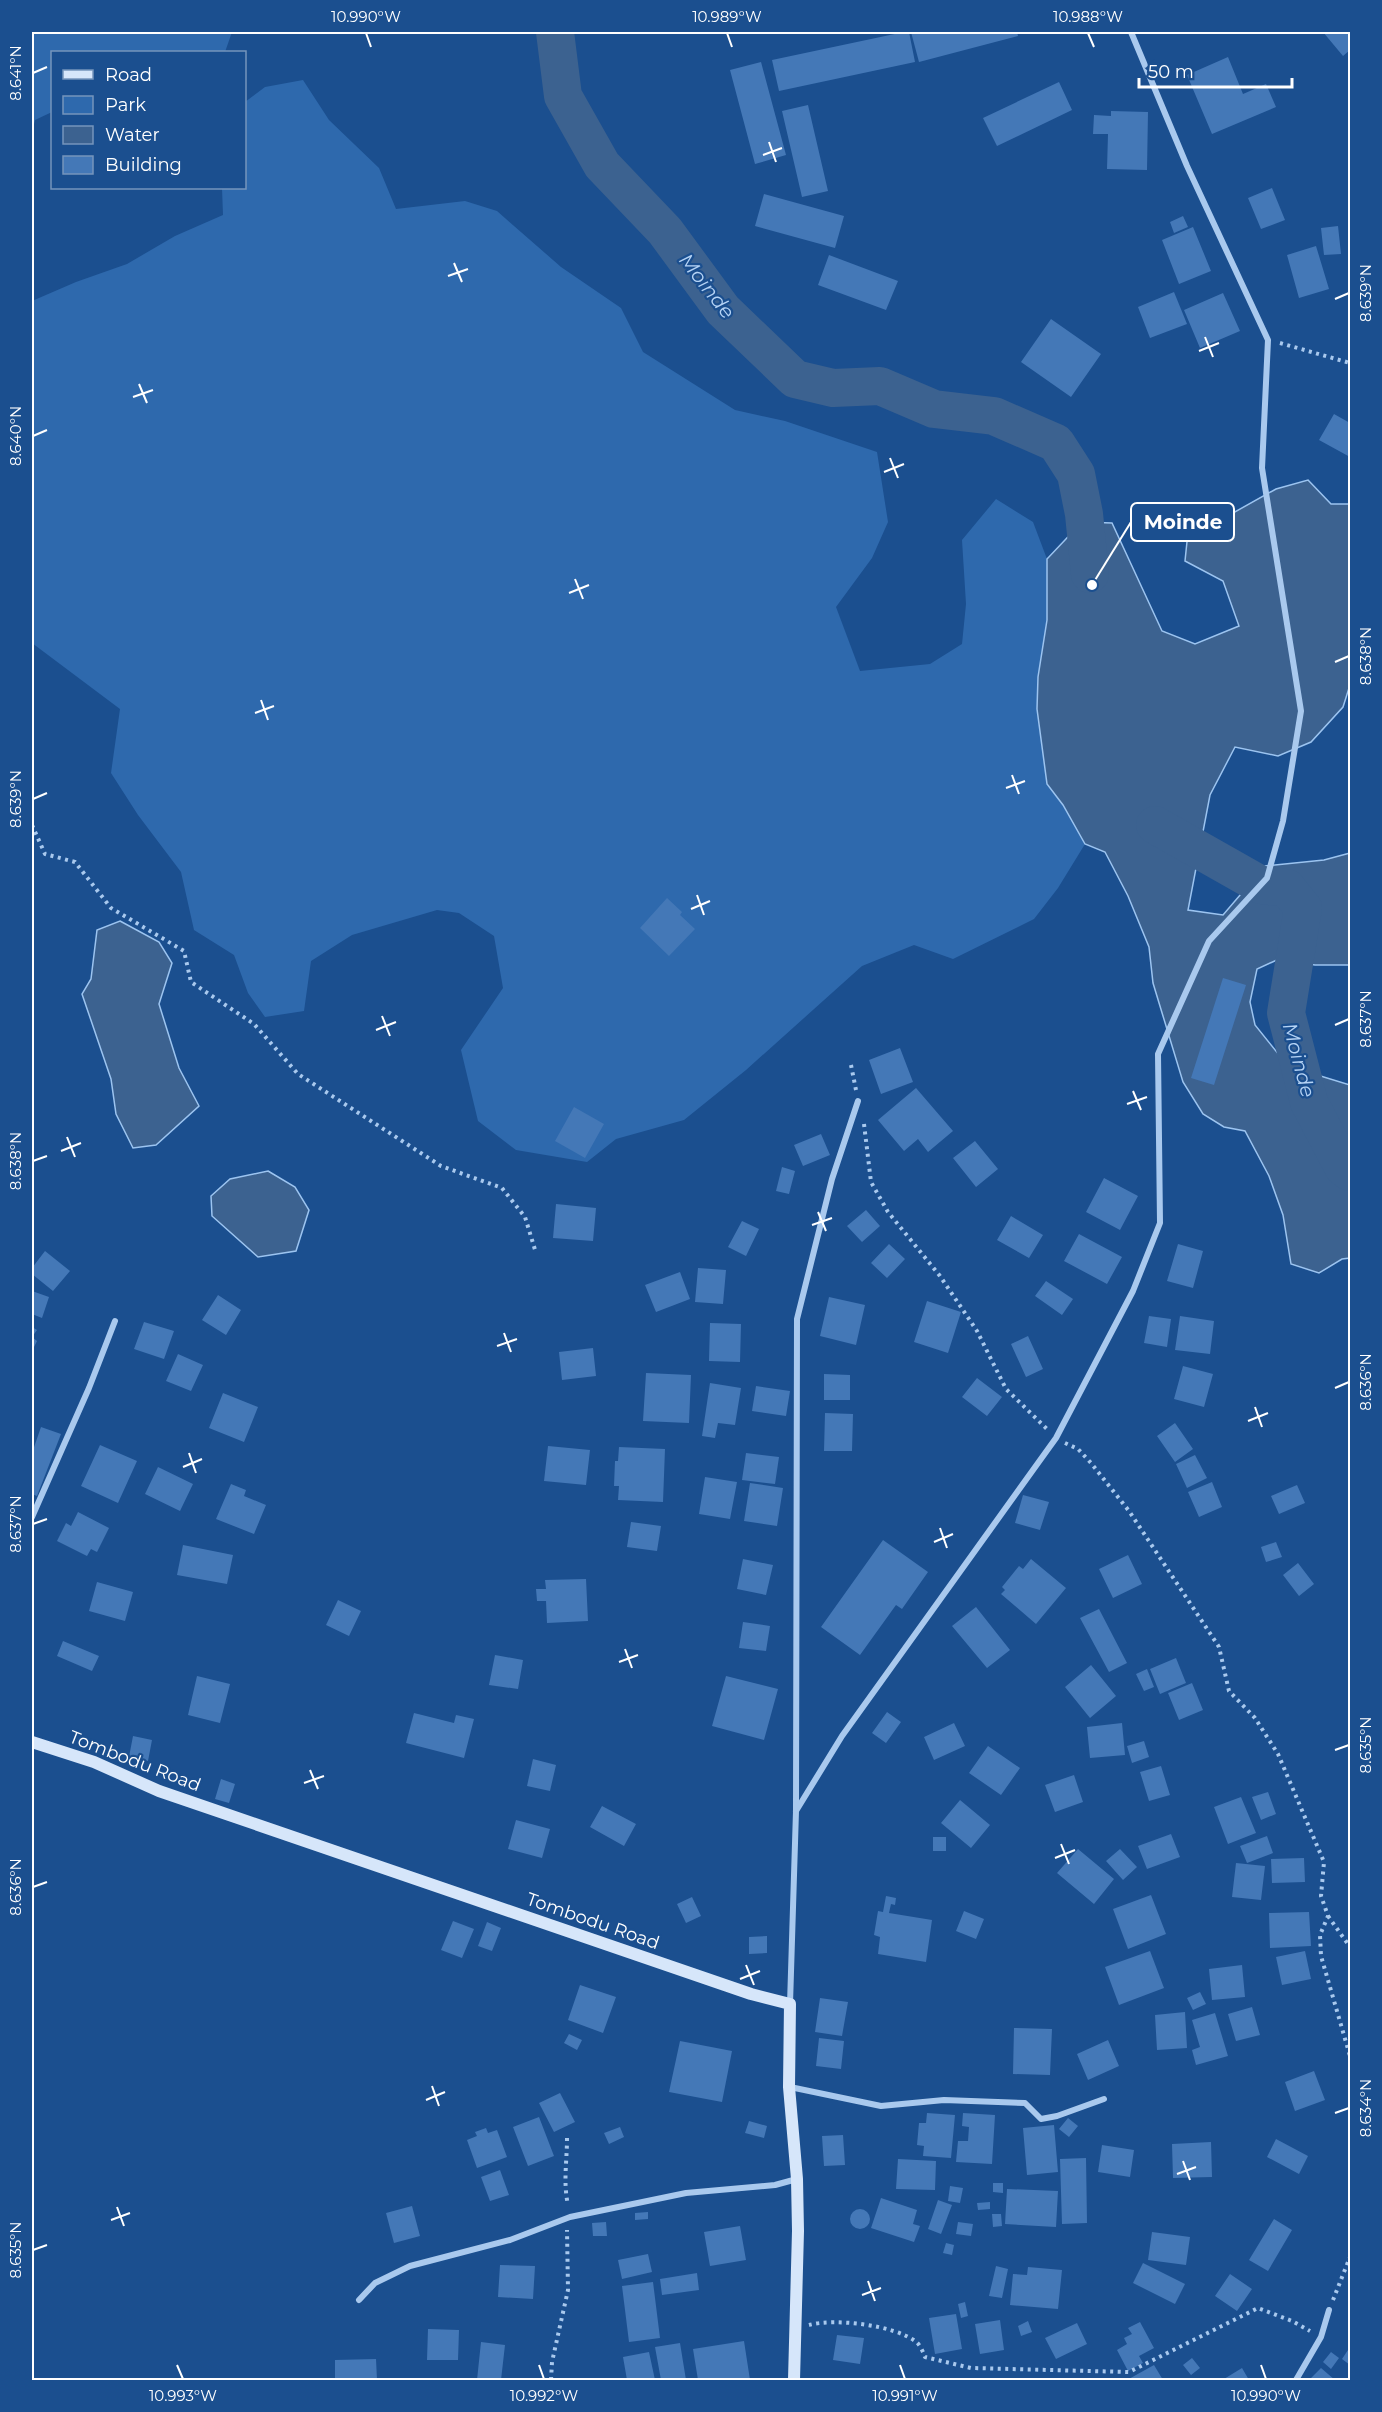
<svg xmlns="http://www.w3.org/2000/svg" width="1382" height="2412" font-family="Montserrat,sans-serif">
<style>
.green{fill:#2e69ad}
.water{fill:#3c6290;stroke:#9cc4f0;stroke-width:1.5}
.lines{fill:none;stroke-linecap:round;stroke-linejoin:round}
.river{stroke:#3c6290;stroke-width:38}
.building{fill:#4478b7}
.path{stroke:#a9c9ee;stroke-width:4;stroke-dasharray:3 4.5;stroke-linecap:butt}
.street{stroke:#a9c9ee;stroke-width:6}
.secondary{stroke:#d6e6fa;stroke-width:12}
.ticks{fill:none;stroke:#fff;stroke-width:2}
.labels{text-anchor:middle;dominant-baseline:central;stroke-width:4.5;stroke-linejoin:round;paint-order:stroke}
.street-label{font-size:18px;fill:#fff;stroke:#1b4f8f}
.water-label{font-size:20px;font-style:italic;fill:#b5d3f5;stroke:#1b4f8f}
.leader{fill:none;stroke:#fff;stroke-width:2}
.callout-dot{fill:#fff;stroke:#1b4f8f;stroke-width:2}
.callout{fill:#1b4f8f;stroke:#fff;stroke-width:2}
.callout-label{font-size:20px;text-anchor:middle;font-weight:bold;fill:#fff}
.neatline{fill:none;stroke:#fff;stroke-width:2}
.ticks-label{font-size:15px;text-anchor:middle;fill:#fff}
</style>
<rect width="100%" height="100%" fill="#1b4f8f"/>
<path class="green" d="M32,32H232L225,52H52V112L35,120L32,133Z
M303,80L329,120L379,168L396,209L465,201L497,211L561,267L621,308L643,352L735,410L785,421L877,452L888,522L872,558L836,607L860,671L930,664L962,644L966,604L962,540L996,499L1033,522L1047,559V620L1038,677L1037,709L1047,784L1063,805L1085,844L1058,888L1034,919L953,959L914,945L862,966L746,1070L684,1120L616,1139L587,1162L516,1150L478,1121L461,1050L503,988L494,936L459,913L437,910L352,935L311,961L304,1011L265,1017L248,993L234,955L194,930L181,872L138,815L111,773L120,709L32,643V301L76,282L127,264L175,236L223,215L222,188H244L245,102L265,87Z"/>
<path class="water" d="M1308,480L1331,504H1350V685L1343,707L1311,742L1278,756L1235,747L1210,795L1188,910L1223,915L1265,866L1324,860L1350,853V965H1315L1279,959L1257,969L1250,1002L1255,1025L1288,1066L1350,1085V1258L1342,1259L1319,1273L1291,1264L1283,1215L1269,1176L1245,1131L1224,1127L1203,1114L1183,1082L1153,983L1149,947L1128,896L1105,852L1085,844L1063,805L1047,784L1037,709L1038,677L1047,620V559L1082,522L1112,523L1162,631L1195,644L1239,626L1223,581L1185,561L1188,532L1224,518L1276,489Z
M120,921L159,942L172,963L159,1004L179,1068L199,1106L156,1145L133,1148L116,1114L111,1079L82,994L91,979L97,930Z
M268,1171L295,1187L309,1210L296,1251L258,1257L212,1216L211,1196L230,1179Z"/>
<g class="lines">
<path class="river" d="M555,32L563,96L602,165L665,231L723,310L795,379L833,388L880,386L934,409L994,416L1056,443L1076,474L1084,514L1090,574
M1155,825L1261,885L1287,888L1303,908L1286,1013L1309,1102L1343,1167L1350,1172"/>
</g>
<path class="building" d="M904,32H909L915,62L779,91L772,60Z
M911,32H1017L1018,36L919,62Z
M1323,32H1350V50L1343,56Z
M1228,57L1243,94L1266,84L1276,107L1212,134L1187,75Z
M761,62L786,155L755,164L730,70Z
M1059,82L1072,110L997,146L983,118Z
M808,105L828,191L802,197L782,111Z
M1111,111L1148,112L1147,170L1107,169L1108,134H1093L1094,115L1111,116Z
M1272,188L1285,220L1261,229L1248,198Z
M764,194L844,216L835,248L755,226Z
M1183,216L1188,227L1174,233L1170,222Z
M1338,226L1341,254L1324,255L1321,228Z
M1193,227L1211,271L1179,284L1162,240Z
M1316,246L1329,289L1299,298L1287,255Z
M829,255L898,281L886,310L818,285Z
M1174,292L1187,324L1150,338L1138,307Z
M1223,293L1240,331L1200,348L1184,310Z
M1051,319L1101,354L1071,397L1021,362Z
M1334,414L1350,423V457L1319,440Z
M667,898L682,912L680,915L695,929L669,956L640,928Z
M1223,978L1246,985L1214,1085L1191,1078Z
M900,1048L913,1082L881,1094L869,1060Z
M916,1088L953,1131L928,1152L918,1139L904,1151L878,1120Z
M574,1107L604,1124L585,1158L555,1141Z
M821,1134L830,1155L803,1166L794,1145Z
M975,1141L998,1169L976,1187L953,1158Z
M782,1167L795,1171L789,1194L776,1191Z
M1104,1178L1138,1196L1120,1230L1086,1212Z
M556,1204L596,1208L593,1241L553,1238Z
M866,1210L880,1226L862,1242L847,1226Z
M1011,1216L1043,1235L1029,1258L997,1240Z
M742,1221L759,1229L746,1256L728,1247Z
M1079,1234L1122,1257L1107,1284L1064,1261Z
M889,1244L905,1259L887,1278L871,1263Z
M1178,1244L1203,1251L1193,1288L1167,1281Z
M45,1251L70,1271L53,1291L32,1274V1268Z
M698,1268L726,1270L723,1304L695,1302Z
M680,1272L690,1299L656,1312L645,1285Z
M1046,1281L1073,1299L1062,1315L1035,1296Z
M32,1291L49,1297L42,1318L32,1314Z
M218,1295L241,1310L226,1335L202,1320Z
M829,1297L865,1305L856,1345L820,1336Z
M927,1301L961,1312L948,1353L914,1342Z
M1149,1316L1171,1319L1167,1347L1144,1343Z
M1180,1316L1214,1321L1210,1354L1175,1350Z
M144,1322L174,1331L164,1359L134,1349Z
M710,1323L741,1324L740,1362L709,1361Z
M32,1327L37,1330L32,1337L37,1341L32,1351Z
M1028,1336L1043,1369L1026,1377L1011,1344Z
M593,1348L596,1376L562,1380L559,1352Z
M178,1354L203,1365L191,1391L166,1381Z
M1183,1366L1213,1374L1204,1407L1174,1399Z
M646,1373L691,1375L689,1423L643,1421Z
M824,1374L850,1375V1400H824Z
M977,1378L1002,1397L987,1416L962,1397Z
M710,1383L741,1388L735,1425L718,1423L715,1438L702,1436Z
M756,1386L790,1391L786,1416L752,1411Z
M223,1393L258,1407L244,1442L209,1428Z
M825,1413L853,1414L852,1451H824Z
M1175,1423L1193,1449L1175,1462L1157,1436Z
M41,1427L61,1434L37,1496L32,1494V1453Z
M100,1445L137,1461L118,1503L81,1486Z
M548,1446L590,1450L586,1485L544,1481Z
M619,1447L665,1449L663,1502L618,1500L619,1486H614L615,1461H618Z
M746,1453L779,1457L775,1484L742,1480Z
M1195,1455L1207,1478L1187,1488L1176,1464Z
M158,1467L193,1484L180,1511L145,1494Z
M705,1477L737,1482L730,1519L699,1514Z
M1212,1482L1222,1507L1199,1517L1188,1492Z
M750,1483L783,1488L777,1526L744,1521Z
M231,1484L246,1490L244,1496L266,1505L254,1534L216,1519Z
M1297,1485L1305,1503L1279,1514L1271,1496Z
M1023,1495L1049,1502L1040,1530L1015,1523Z
M78,1512L109,1528L97,1552L91,1549L87,1556L57,1541L66,1523L71,1526Z
M631,1522L661,1526L657,1551L627,1547Z
M883,1540L928,1572L902,1609L896,1605L860,1655L821,1627Z
M1276,1542L1282,1557L1266,1562L1261,1547Z
M183,1545L233,1555L227,1584L177,1575Z
M1128,1555L1142,1584L1113,1598L1099,1569Z
M743,1559L773,1565L766,1595L737,1589Z
M1031,1559L1066,1588L1036,1624L1001,1594L1005,1590L1002,1587L1019,1566L1023,1569Z
M1298,1563L1314,1584L1299,1596L1283,1575Z
M586,1579L588,1621L547,1623L546,1601H537L536,1589H546L545,1580Z
M97,1582L133,1592L125,1621L89,1611Z
M338,1600L361,1611L349,1636L326,1625Z
M976,1607L1010,1650L987,1668L952,1626Z
M1099,1609L1127,1663L1109,1672L1080,1618Z
M743,1622L770,1626L766,1651L739,1648Z
M63,1641L99,1656L92,1671L57,1656Z
M495,1655L523,1660L518,1689L489,1685Z
M1176,1658L1186,1683L1160,1694L1150,1669Z
M1091,1665L1116,1696L1090,1718L1065,1687Z
M1147,1669L1154,1687L1144,1691L1136,1674Z
M197,1676L230,1684L220,1723L188,1715Z
M726,1676L778,1689L764,1740L712,1726Z
M1192,1683L1203,1710L1179,1720L1168,1693Z
M887,1712L901,1722L886,1743L872,1733Z
M414,1713L454,1723L456,1715L474,1719L464,1758L406,1743Z
M954,1723L965,1746L934,1760L924,1737Z
M1122,1723L1125,1755L1090,1758L1087,1727Z
M133,1736L152,1740L148,1761L129,1757Z
M1144,1741L1149,1757L1132,1763L1127,1746Z
M988,1746L1020,1768L1001,1795L969,1773Z
M533,1759L556,1765L550,1791L527,1786Z
M1161,1766L1170,1795L1149,1801L1140,1772Z
M1074,1775L1083,1802L1055,1812L1045,1785Z
M221,1779L235,1784L229,1803L215,1799Z
M1268,1792L1276,1814L1261,1820L1252,1797Z
M1241,1797L1256,1833L1228,1844L1214,1807Z
M960,1800L990,1825L971,1848L941,1823Z
M602,1806L636,1824L624,1846L590,1827Z
M516,1820L550,1829L542,1858L508,1849Z
M1171,1834L1180,1857L1147,1869L1138,1846Z
M1267,1836L1273,1853L1247,1863L1240,1846Z
M933,1837H946V1851H933Z
M1078,1849L1114,1879L1094,1904L1057,1873Z
M1120,1849L1137,1867L1123,1880L1106,1861Z
M1304,1858L1305,1882L1272,1883L1271,1859Z
M1236,1863L1265,1866L1261,1900L1232,1897Z
M1151,1895L1166,1934L1128,1949L1113,1909Z
M886,1896L896,1898L895,1905L891,1904L889,1913L932,1920L926,1962L878,1954L880,1937L874,1935L878,1911L883,1912Z
M692,1897L701,1916L686,1923L677,1904Z
M964,1911L984,1919L976,1939L956,1931Z
M1309,1912L1311,1946L1270,1948L1269,1913Z
M453,1921L474,1929L462,1958L441,1950Z
M487,1922L501,1928L492,1951L478,1946Z
M767,1936V1953L749,1954V1937Z
M1150,1951L1164,1988L1119,2005L1105,1967Z
M1305,1951L1311,1979L1282,1985L1276,1957Z
M1242,1965L1245,1997L1212,2000L1209,1969Z
M580,1985L616,1997L603,2033L568,2020Z
M1200,1992L1206,2004L1193,2010L1187,1998Z
M820,1998L848,2002L842,2036L815,2032Z
M1252,2007L1260,2035L1236,2041L1228,2014Z
M1185,2012L1187,2048L1157,2050L1155,2015Z
M1215,2013L1228,2056L1196,2065L1192,2050L1200,2047L1192,2020Z
M1014,2028L1052,2029L1050,2075L1013,2074Z
M569,2034L582,2040L577,2050L564,2043Z
M819,2038L844,2041L841,2069L816,2066Z
M1108,2040L1119,2066L1088,2080L1077,2054Z
M680,2041L732,2051L722,2102L669,2092Z
M1314,2071L1325,2100L1295,2111L1285,2082Z
M560,2093L575,2122L554,2132L539,2103Z
M927,2113L955,2115L951,2158L923,2156L924,2146L917,2145L919,2123H926Z
M963,2113L995,2115L992,2164L956,2162L958,2141H968L969,2127L962,2126Z
M539,2117L554,2156L528,2166L513,2127Z
M1068,2118L1078,2126L1069,2137L1059,2129Z
M749,2121L767,2126L764,2138L745,2133Z
M1054,2125L1058,2172L1027,2175L1023,2128Z
M620,2127L624,2137L609,2144L604,2133Z
M486,2128L488,2133L497,2130L507,2157L477,2168L467,2140L477,2136L475,2132Z
M843,2135L845,2165L824,2166L822,2136Z
M1276,2139L1308,2156L1299,2174L1267,2157Z
M1211,2142L1212,2177L1173,2178L1172,2144Z
M1102,2145L1134,2150L1130,2177L1098,2172Z
M1086,2158L1087,2223L1062,2224L1060,2159Z
M898,2159L936,2161L935,2190L896,2189Z
M500,2170L509,2195L490,2201L481,2177Z
M993,2183H1003V2193L993,2192Z
M950,2186L963,2188L960,2203L948,2201Z
M1007,2189L1058,2191L1056,2227L1005,2224Z
M881,2198L917,2210L913,2224L920,2226L914,2242L871,2228Z
M938,2200L952,2205L941,2234L928,2229Z
M990,2202V2209L978,2210L977,2203Z
M412,2206L420,2236L394,2243L386,2213Z
M850 2219a10 10 0 1 1 20 0a10 10 0 1 1-20 0Z
M648,2212V2219L635,2220V2213Z
M992,2214H1001L1002,2226L993,2227Z
M1274,2219L1292,2230L1268,2271L1249,2260Z
M606,2222L607,2236H593L592,2223Z
M958,2222L973,2224L971,2236L956,2234Z
M740,2226L746,2260L710,2266L704,2232Z
M1152,2232L1190,2237L1186,2265L1148,2260Z
M946,2243L954,2245L952,2255L943,2253Z
M648,2254L652,2272L622,2279L618,2260Z
M1143,2263L1185,2284L1175,2304L1133,2283Z
M500,2265L535,2266L533,2299L498,2297Z
M996,2266L1008,2269L1002,2298L989,2296Z
M1028,2267L1062,2270L1058,2309L1010,2305L1013,2274L1027,2275Z
M697,2273L699,2290L662,2295L660,2279Z
M1230,2274L1252,2289L1237,2311L1215,2296Z
M653,2282L660,2338L629,2342L622,2286Z
M965,2302L968,2316L961,2318L958,2304Z
M956,2314L962,2349L935,2354L929,2318Z
M1000,2320L1004,2350L980,2354L975,2324Z
M1028,2321L1032,2332L1021,2336L1018,2326Z
M1140,2322L1154,2348L1139,2356L1143,2363L1128,2371L1117,2350L1127,2344L1124,2338L1132,2334L1128,2328Z
M1077,2323L1087,2344L1056,2359L1045,2338Z
M428,2329L459,2330L458,2360H427Z
M837,2335L864,2338L860,2364L833,2360Z
M744,2341L750,2380H698L693,2349Z
M481,2342L505,2345L501,2380H477Z
M680,2343L686,2380H661L655,2347Z
M1350,2347V2365L1342,2359Z
M649,2352L655,2380H627L623,2357Z
M1331,2352L1339,2358L1331,2369L1323,2362Z
M1192,2358L1200,2368L1191,2375L1183,2365Z
M376,2359L377,2380H335V2360Z
M1154,2365L1163,2380H1127Z
M1242,2368L1249,2380H1225L1224,2379Z
M1321,2368L1335,2380H1309Z"/>
<g class="lines">
<path class="path" d="M1280,343L1350,363
M32,825L45,854L75,862L111,908L184,951L191,982L254,1024L298,1074L441,1166L502,1188L525,1217L536,1253
M851,1065L856,1090
M864,1124L871,1182L888,1212L940,1276L977,1331L1006,1389L1047,1429
M1065,1443L1078,1449L1091,1463L1129,1511L1219,1647L1229,1691L1255,1718L1278,1754L1324,1862L1321,1896L1328,1916L1320,1935L1321,1956L1350,2056
M1328,1916L1350,1947
M567,2138C567,2162 563,2182 568,2205
M1333,2300L1350,2257
M809,2325C835,2318 893,2325 915,2341C920,2344 923,2352 925,2357L971,2368L1129,2372L1258,2308L1292,2321L1310,2331
M551,2380L552,2362L568,2290L567,2230"/>
<path class="street" d="M32,1517L89,1388L115,1321
M796,1811L842,1736L1056,1438L1133,1291L1160,1223L1158,1054L1209,941L1267,878L1283,821L1301,711L1262,468L1268,340L1187,166L1131,32
M790,2004L796,1811L797,1319L832,1179L858,1101
M790,2087L881,2106L944,2100L1025,2103L1041,2119L1057,2116L1104,2099
M359,2300L375,2283L410,2266L510,2240L570,2217L686,2193L775,2185L797,2179
M1296,2380L1321,2337L1329,2310"/>
<path class="secondary" d="M32,1742L94,1762L159,1791L751,1994L790,2004L789,2087L797,2179L798,2231L794,2380"/>
</g>
<path class="ticks" d="M366,33L371,47M727,33L732,47M1088,33L1094,47M33,73L47,67M769,142L776,162M763,155L782,148M454,263L462,282M448,276L468,269M1335,299L1349,293M1205,337L1213,357M1199,351L1219,343M139,384L147,403M133,397L153,390M33,436L47,430M890,458L898,478M884,472L904,464M575,579L583,599M569,593L589,585M1335,662L1349,656M261,700L268,720M255,713L274,706M1012,775L1019,794M1006,788L1025,781M33,799L47,793M697,895L704,915M691,909L710,901M382,1016L390,1036M1335,1025L1349,1019M376,1030L396,1022M1133,1091L1141,1110M1127,1104L1147,1097M67,1137L75,1157M61,1151L81,1143M33,1161L47,1156M818,1212L826,1231M812,1225L832,1218M504,1333L511,1352M497,1346L517,1339M1335,1388L1349,1382M1255,1407L1262,1427M1248,1421L1268,1413M189,1453L196,1473M183,1467L202,1459M33,1524L47,1519M940,1528L947,1548M934,1542L953,1534M625,1649L632,1668M619,1662L638,1655M1335,1750L1349,1745M310,1770L318,1789M304,1783L324,1776M1061,1844L1069,1864M1055,1858L1075,1850M33,1887L47,1882M746,1965L754,1985M740,1979L760,1971M432,2086L439,2106M426,2100L445,2092M1335,2113L1349,2108M1183,2161L1190,2180M1177,2174L1196,2167M117,2207L124,2226M111,2220L130,2213M33,2250L47,2245M868,2281L875,2301M862,2295L881,2288M177,2365L183,2379M539,2365L544,2379M900,2365L905,2379M1261,2365L1266,2379"/>
<g class="labels">
<g class="street-label">
<text transform="translate(135 1761) rotate(21)">Tombodu Road</text>
<text transform="translate(593 1921) rotate(19)">Tombodu Road</text>
</g>
<g class="water-label">
<text transform="translate(707 286) rotate(52)">Moinde</text>
<text transform="translate(1299 1060) rotate(75)">Moinde</text>
</g>
</g>
<path class="leader" d="M1092 585L1131 522"/>
<circle class="callout-dot" cx="1092" cy="585" r="6"/>
<rect class="callout" x="1131" y="503" width="103" height="38" rx="6"/>
<g class="callout-label">
<text x="1183" y="529">Moinde</text>
</g>
<rect width="1382" height="2412" fill="none" stroke="#1b4f8f" stroke-width="66"/>
<rect x="51" y="51" width="195" height="138" fill="#1b4f8f" stroke="#7695bc" stroke-width="1.5"/>
<rect x="63" y="70" width="30" height="9" fill="#d6e6fa" stroke="#7695bc" stroke-width="1.5"/>
<text x="105" y="81" font-size="18" fill="#ffffff">Road</text>
<rect x="63" y="96" width="30" height="18" fill="#2e69ad" stroke="#7695bc" stroke-width="1.5"/>
<text x="105" y="111" font-size="18" fill="#ffffff">Park</text>
<rect x="63" y="126" width="30" height="18" fill="#3c6290" stroke="#7695bc" stroke-width="1.5"/>
<text x="105" y="141" font-size="18" fill="#ffffff">Water</text>
<rect x="63" y="156" width="30" height="18" fill="#4478b7" stroke="#7695bc" stroke-width="1.5"/>
<text x="105" y="171" font-size="18" fill="#ffffff">Building</text>
<path d="M1139 78v9h153v-9" fill="none" stroke="#ffffff" stroke-width="3"/>
<text x="1148" y="78" font-size="18" fill="#ffffff" stroke="#1b4f8f" stroke-width="4.5" paint-order="stroke">50 m</text>
<rect x="33" y="33" width="1316" height="2346" class="neatline"/>
<g class="ticks-label">
<text x="366" y="22">10.990°W</text>
<text x="727" y="22">10.989°W</text>
<text x="1088" y="22">10.988°W</text>
<text transform="translate(16 73) rotate(-90)" y="5">8.641°N</text>
<text transform="translate(1366 293) rotate(-90)" y="5">8.639°N</text>
<text transform="translate(16 436) rotate(-90)" y="5">8.640°N</text>
<text transform="translate(1366 656) rotate(-90)" y="5">8.638°N</text>
<text transform="translate(16 799) rotate(-90)" y="5">8.639°N</text>
<text transform="translate(1366 1019) rotate(-90)" y="5">8.637°N</text>
<text transform="translate(16 1161) rotate(-90)" y="5">8.638°N</text>
<text transform="translate(1366 1382) rotate(-90)" y="5">8.636°N</text>
<text transform="translate(16 1524) rotate(-90)" y="5">8.637°N</text>
<text transform="translate(1366 1745) rotate(-90)" y="5">8.635°N</text>
<text transform="translate(16 1887) rotate(-90)" y="5">8.636°N</text>
<text transform="translate(1366 2108) rotate(-90)" y="5">8.634°N</text>
<text transform="translate(16 2250) rotate(-90)" y="5">8.635°N</text>
<text x="183" y="2401">10.993°W</text>
<text x="544" y="2401">10.992°W</text>
<text x="905" y="2401">10.991°W</text>
<text x="1266" y="2401">10.990°W</text>
</g>
</svg>
